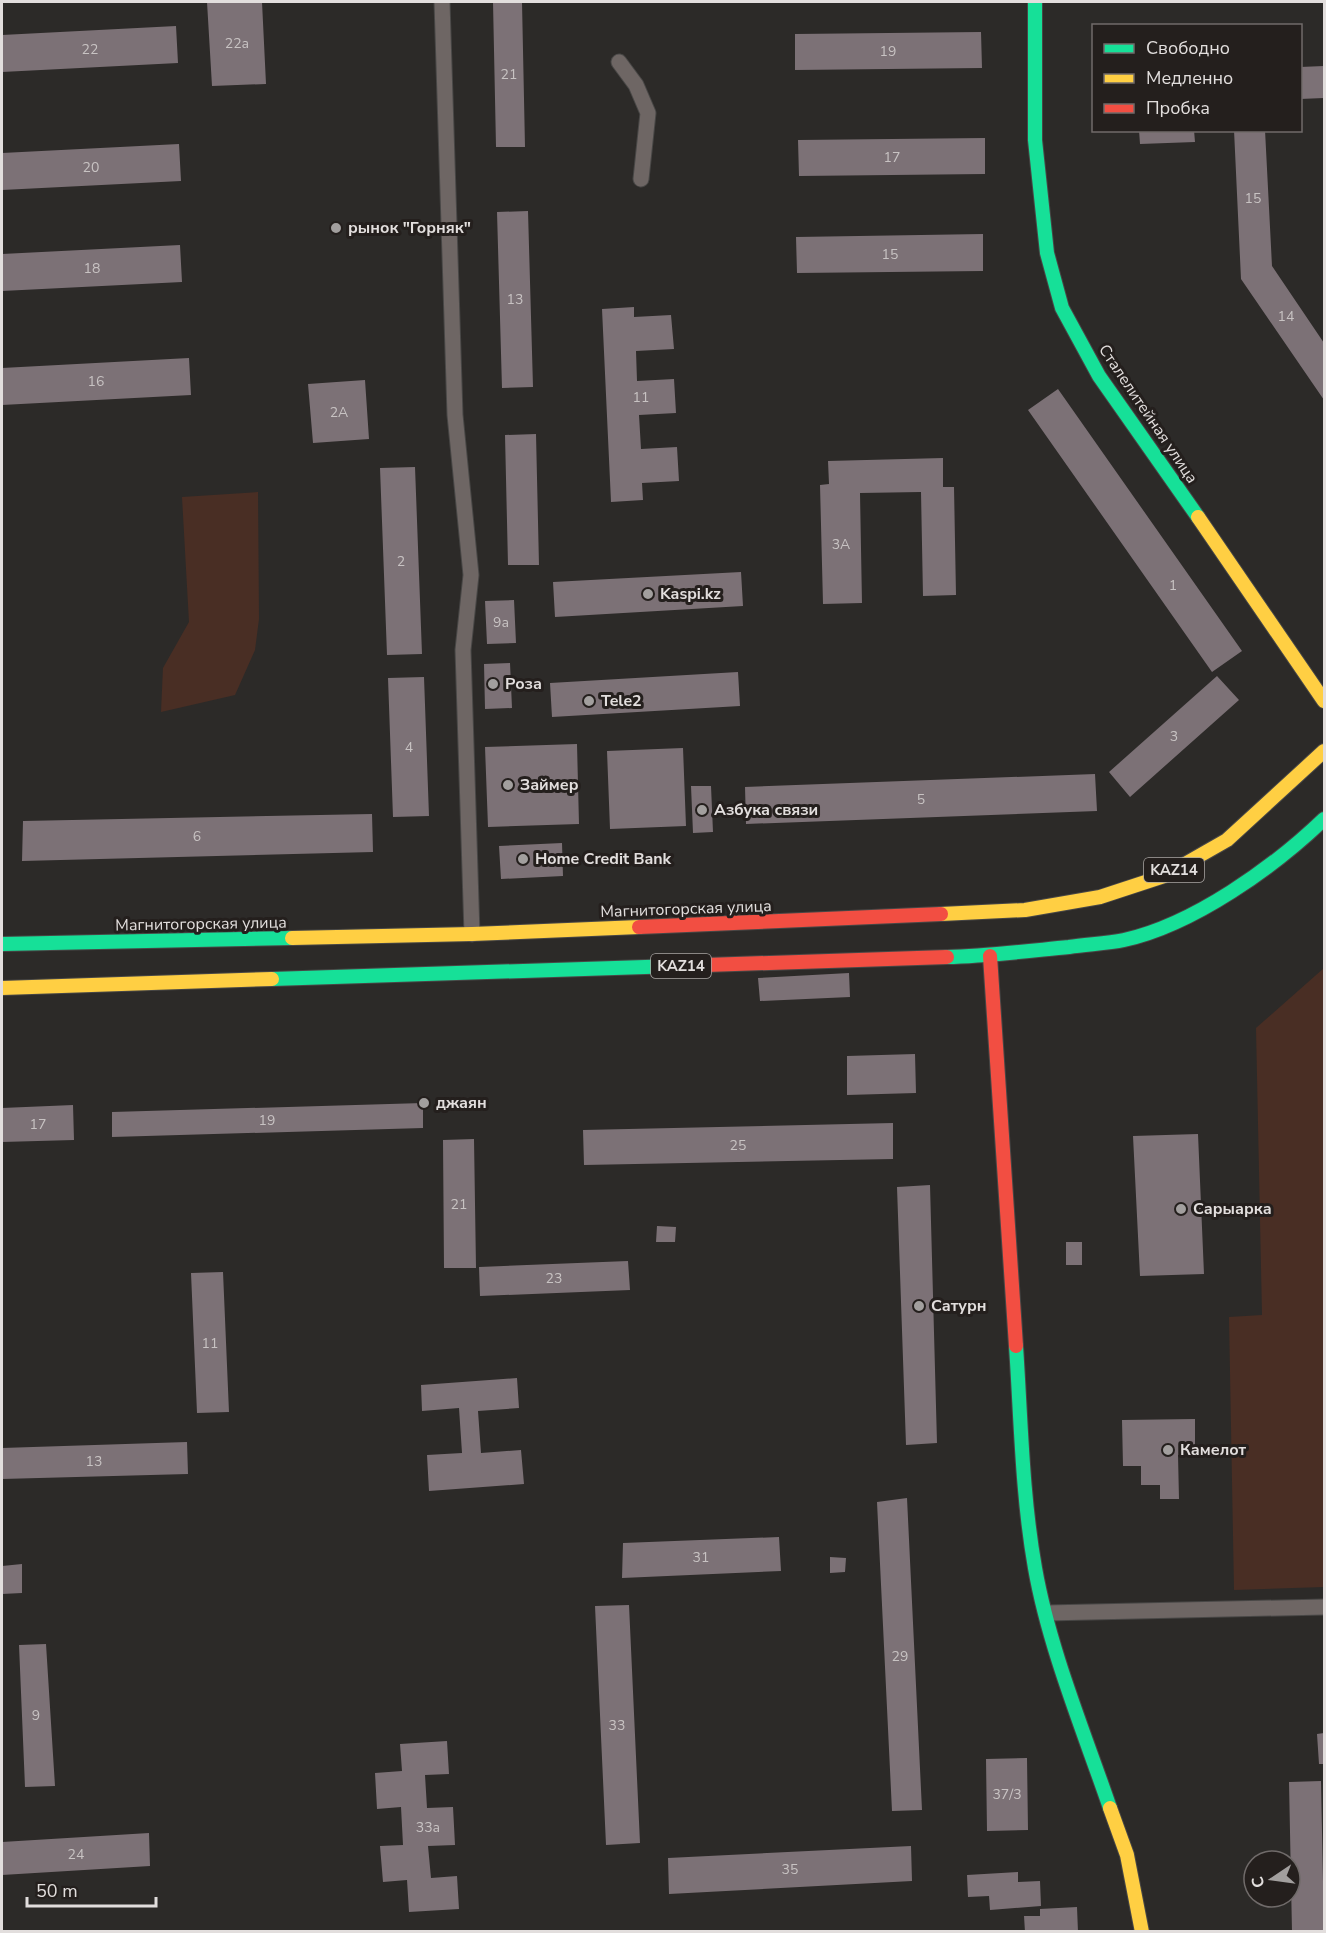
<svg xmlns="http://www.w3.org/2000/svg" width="1326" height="1933" font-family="'Nunito Sans',sans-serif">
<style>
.green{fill:#492e24}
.building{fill:#7c7176}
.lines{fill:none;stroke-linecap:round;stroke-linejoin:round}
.street-casing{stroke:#484746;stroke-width:17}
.fast-casing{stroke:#484746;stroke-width:16}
.slow-casing{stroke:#484746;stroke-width:16}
.jam-casing{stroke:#484746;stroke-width:16}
.street{stroke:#6e6664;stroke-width:15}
.fast{stroke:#16e098;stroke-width:14}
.slow{stroke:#ffcf43;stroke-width:14}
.jam{stroke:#f24e42;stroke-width:14}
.poi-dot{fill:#a29f9e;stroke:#241f1d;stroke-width:2}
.labels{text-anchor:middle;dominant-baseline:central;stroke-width:6;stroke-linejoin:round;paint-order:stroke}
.number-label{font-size:14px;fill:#c8c3c3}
.shield{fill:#241f1d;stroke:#a9a5a3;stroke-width:1.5}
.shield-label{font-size:15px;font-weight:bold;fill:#e2dedd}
.poi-label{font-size:16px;font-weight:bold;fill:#e2dedd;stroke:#241f1d;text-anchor:start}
.street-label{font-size:16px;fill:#e2dedd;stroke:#241f1d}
</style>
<rect width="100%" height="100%" fill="#2c2a28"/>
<path class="green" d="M258,492L259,619L255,650L235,695L161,712L163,668L189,622L182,497Z
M1324,968V1587L1234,1590L1229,1317L1262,1315L1256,1028Z"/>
<path class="building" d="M207,2H262L266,84L212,86Z
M493,2H522L525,147H496Z
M176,26L178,63L2,72V35Z
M981,32L982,68L795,70V34Z
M1324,66V98L1300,99V67Z
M1139,130H1194L1195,142L1140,144Z
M1234,130H1265L1272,266L1324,343V400L1241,279Z
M985,138V174L799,176L798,140Z
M179,144L181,181L2,190V153Z
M528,211L533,387L502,388L497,212Z
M983,234V271L797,273L796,237Z
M180,245L182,282L2,291V254Z
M634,307V317L671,315L674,349L636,351L637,381L674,379L676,413L639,415L641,449L677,447L679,481L642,483L643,500L611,502L602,309Z
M189,358L191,395L2,405V368Z
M365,380L369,439L313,443L308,384Z
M1058,389L1242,651L1212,672L1028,410Z
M536,434L539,565H508L505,435Z
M943,458V487H954L956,595L923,596L921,492L860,493L862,603L823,604L820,485L829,484L828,461Z
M415,467L422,654L387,655L380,468Z
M741,572L743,606L555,617L553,582Z
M514,600L516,643L487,644L485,601Z
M510,663L512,708L485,709L484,664Z
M738,672L740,706L552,717L550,683Z
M1217,676L1239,700L1130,797L1109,772Z
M424,677L429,816L393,817L388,678Z
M577,744L579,824L488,827L485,747Z
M683,748L686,826L610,829L607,751Z
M1095,774L1097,811L746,824L745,787Z
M691,786H711L713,832L693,833Z
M372,814L373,852L22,861L23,821Z
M562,843L563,876L501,879L499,846Z
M849,973L850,997L760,1001L758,978Z
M915,1054L916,1093L847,1095V1056Z
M423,1103V1128L112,1137V1112Z
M73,1105L74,1140L2,1142V1108Z
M893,1123V1159L584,1165L583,1130Z
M1198,1134L1204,1274L1140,1276L1133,1136Z
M474,1139L476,1268H444L443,1140Z
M930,1185L937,1443L906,1445L897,1187Z
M657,1226L676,1227L675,1242H656Z
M1066,1242H1082V1265H1066Z
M628,1261L630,1290L480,1296L479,1267Z
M223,1272L229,1412L197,1413L191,1273Z
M517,1378L519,1408L478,1411L481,1453L521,1450L524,1484L429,1491L427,1455L462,1453L459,1408L422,1411L421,1385Z
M1195,1419V1454L1178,1455L1179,1499H1160V1485H1141V1466H1123L1122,1420Z
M187,1442L188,1474L2,1479V1448Z
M907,1498L922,1810L892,1811L877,1502Z
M779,1537L781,1571L622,1578L623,1543Z
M830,1557L846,1558L845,1572L830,1573Z
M22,1564V1593L2,1594V1566Z
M629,1605L640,1843L606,1845L595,1606Z
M46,1644L55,1786L25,1787L19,1645Z
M1324,1733V1764H1319L1317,1734Z
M447,1741L449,1774L425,1775L427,1808L453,1807L455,1845L428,1846L431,1878L457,1876L459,1909L409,1912L407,1880L383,1882L380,1846L403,1845L401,1807L377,1809L375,1773L402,1771L400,1744Z
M1027,1758L1028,1830L987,1831L986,1759Z
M1321,1781L1324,1932H1292L1289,1782Z
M149,1833L150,1866L2,1875V1842Z
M911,1846L912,1881L669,1894L668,1858Z
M1018,1872V1882L1040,1881L1041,1906L990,1910L989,1896L968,1897L967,1875Z
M1077,1907L1078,1932H1025L1024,1916H1040V1909Z"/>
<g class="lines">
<defs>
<path id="street" d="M442,2L455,415L471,575L463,650L472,934
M619,62L636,85L648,113L641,179
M1046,1613L1324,1607"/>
<path id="fast" d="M1035,2V140L1047,253L1062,308L1099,376L1198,517
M2,944L292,938
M947,957C988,956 1028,951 1069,947C1087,944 1106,944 1124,940C1193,925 1274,867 1324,819
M272,979L706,965
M1016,1346C1021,1420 1022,1495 1035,1568C1049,1648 1084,1732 1110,1808"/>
<path id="slow" d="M1198,517L1324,701
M941,914L1025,910L1100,897L1164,876L1227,840L1324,751
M292,938L472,934L639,927
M2,988L272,979
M1110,1808L1127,1855L1142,1932"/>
<path id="jam" d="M639,927L941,914
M990,956L1016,1346
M706,965L947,957"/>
</defs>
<use href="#street" class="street-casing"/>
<use href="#fast" class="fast-casing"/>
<use href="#slow" class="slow-casing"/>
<use href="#jam" class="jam-casing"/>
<use href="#street" class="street"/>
<use href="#fast" class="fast"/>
<use href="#slow" class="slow"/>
<use href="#jam" class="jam"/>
</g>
<g class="poi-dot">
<circle cx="336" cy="228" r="6"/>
<circle cx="648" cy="594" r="6"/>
<circle cx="493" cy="684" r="6"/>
<circle cx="589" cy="701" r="6"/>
<circle cx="508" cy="785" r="6"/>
<circle cx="702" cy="810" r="6"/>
<circle cx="523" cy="859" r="6"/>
<circle cx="424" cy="1103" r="6"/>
<circle cx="1181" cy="1209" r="6"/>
<circle cx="919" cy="1306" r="6"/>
<circle cx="1168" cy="1450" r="6"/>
</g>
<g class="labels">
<g class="number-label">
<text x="237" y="43">22а</text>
<text x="90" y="49">22</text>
<text x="888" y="51">19</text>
<text x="509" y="74">21</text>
<text x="892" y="157">17</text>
<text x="91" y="167">20</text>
<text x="1253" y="198">15</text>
<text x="890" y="254">15</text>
<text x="92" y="268">18</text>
<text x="515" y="299">13</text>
<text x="1286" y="316">14</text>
<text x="96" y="381">16</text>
<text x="641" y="397">11</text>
<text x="339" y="412">2А</text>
<text x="841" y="544">3А</text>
<text x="401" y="561">2</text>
<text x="1173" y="585">1</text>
<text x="501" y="622">9а</text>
<text x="1174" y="736">3</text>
<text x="409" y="747">4</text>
<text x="921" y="799">5</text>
<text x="197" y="836">6</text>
<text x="267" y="1120">19</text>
<text x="38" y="1124">17</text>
<text x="738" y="1145">25</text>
<text x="459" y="1204">21</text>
<text x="554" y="1278">23</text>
<text x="210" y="1343">11</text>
<text x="94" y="1461">13</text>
<text x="701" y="1557">31</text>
<text x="900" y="1656">29</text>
<text x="36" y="1715">9</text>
<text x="617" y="1725">33</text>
<text x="1007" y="1794">37/3</text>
<text x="428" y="1827">33а</text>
<text x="76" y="1854">24</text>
<text x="790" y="1869">35</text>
</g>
<g class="shield">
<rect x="1144" y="858" width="60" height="24" rx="4.5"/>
<rect x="651" y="954" width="60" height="24" rx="4.5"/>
</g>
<g class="shield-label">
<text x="1174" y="870">KAZ14</text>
<text x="681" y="966">KAZ14</text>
</g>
<g class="poi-label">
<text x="348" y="228">рынок "Горняк"</text>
<text x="660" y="594">Kaspi.kz</text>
<text x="505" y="684">Роза</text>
<text x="601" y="701">Tele2</text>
<text x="520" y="785">Займер</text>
<text x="714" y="810">Азбука связи</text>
<text x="535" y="859">Home Credit Bank</text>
<text x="436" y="1103">джаян</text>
<text x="1193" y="1209">Сарыарка</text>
<text x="931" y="1306">Сатурн</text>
<text x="1180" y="1450">Камелот</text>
</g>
<g class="street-label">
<text transform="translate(1148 414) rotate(56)">Сталелитейная улица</text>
<text transform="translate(686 909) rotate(-2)">Магнитогорская улица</text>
<text transform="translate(201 924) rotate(-1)">Магнитогорская улица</text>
</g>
</g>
<rect width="1326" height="1933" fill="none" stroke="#e2dedd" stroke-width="6"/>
<rect x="1092" y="24" width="210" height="108" fill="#241f1d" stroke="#706b6a" stroke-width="1.5"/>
<rect x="1104" y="44" width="30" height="9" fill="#16e098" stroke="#706b6a" stroke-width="1.5"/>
<text x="1146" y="54" font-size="18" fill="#e2dedd">Свободно</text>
<rect x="1104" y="74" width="30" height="9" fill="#ffcf43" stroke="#706b6a" stroke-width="1.5"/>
<text x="1146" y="84" font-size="18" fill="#e2dedd">Медленно</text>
<rect x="1104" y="104" width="30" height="9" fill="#f24e42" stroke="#706b6a" stroke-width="1.5"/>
<text x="1146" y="114" font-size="18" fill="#e2dedd">Пробка</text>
<g transform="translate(1272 1879) rotate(257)"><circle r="28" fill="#241f1d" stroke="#706b6a" stroke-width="1.5"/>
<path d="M0-4.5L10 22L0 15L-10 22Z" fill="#a29f9e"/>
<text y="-9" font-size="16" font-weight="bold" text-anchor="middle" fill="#e2dedd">С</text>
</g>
<path d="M27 1897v9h129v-9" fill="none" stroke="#e2dedd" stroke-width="3"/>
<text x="36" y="1897" font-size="18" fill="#e2dedd" stroke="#241f1d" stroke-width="4.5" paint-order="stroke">50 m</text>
</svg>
